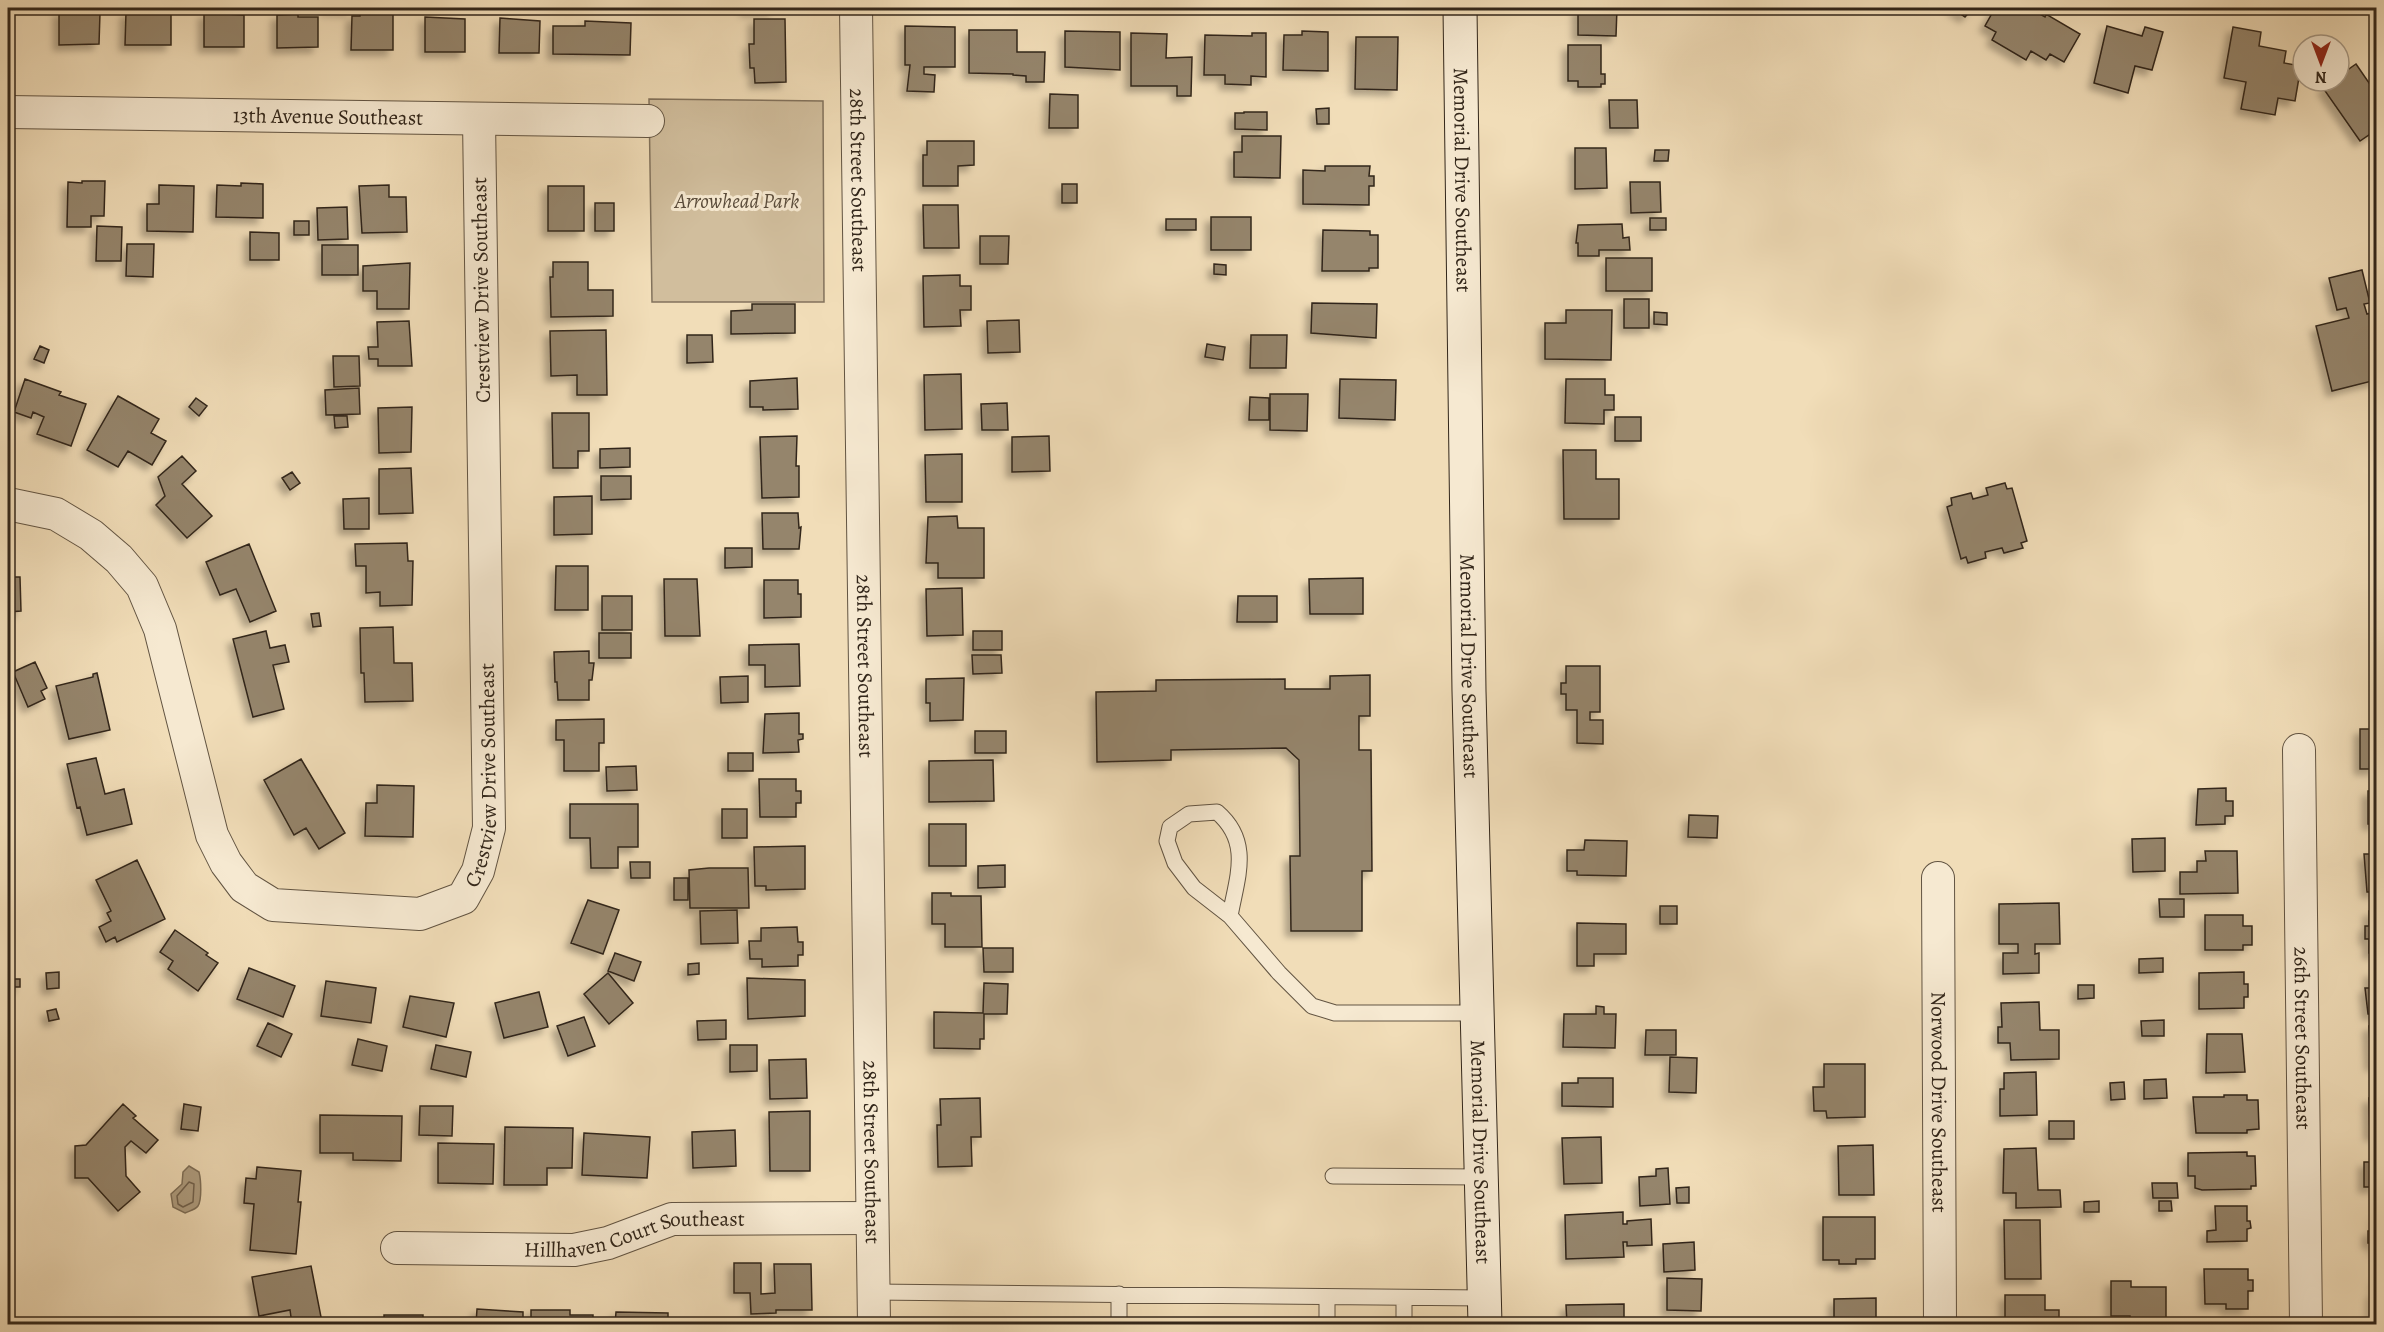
<svg xmlns="http://www.w3.org/2000/svg" width="2384" height="1332" font-family="Alegreya,serif">
<style>
.green{fill:#d1be9d;stroke:#82725c;stroke-width:1.5}
.water{fill:#b09f82;stroke:#7e6f58;stroke-width:1.5}
.lines{fill:none;stroke-linecap:round;stroke-linejoin:round}
.shore{stroke:#71624e;stroke-width:1.5}
.building{fill:#95856c;stroke:#32261a;stroke-width:1.5;filter:url(#shadow)}
.lane-casing{stroke:#625442;stroke-width:17}
.street-casing{stroke:#625442;stroke-width:34}
.secondary-casing{stroke:#32261a;stroke-width:35}
.lane{stroke:#f6e9d1;stroke-width:15}
.street{stroke:#f6e9d1;stroke-width:32}
.secondary{stroke:#f6e9d1;stroke-width:33}
.labels{text-anchor:middle;dominant-baseline:central;stroke-width:6;stroke-linejoin:round;paint-order:stroke}
.street-label{font-size:21px;fill:#32261a;stroke:#f6e9d1}
.park-label{font-size:21px;font-style:italic;fill:#5a4c3b;stroke:#f6e9d1}
</style>
<defs>
<filter id="shadow"><feDropShadow dx="-5.5" dy="5.5" stdDeviation="3" flood-color="#0004"/></filter>
</defs>
<rect width="100%" height="100%" fill="#f1ddb8"/>
<filter id="stains"><feTurbulence type="fractalNoise" baseFrequency=".00333" numOctaves="4"/><feColorMatrix values="0 0 0 0 .2 0 0 0 0 .09 0 0 0 0 .02 0 0 0 .5 -.17"/></filter>
<radialGradient id="worn" r=".72"><stop offset=".6" stop-color="#630" stop-opacity="0"/><stop offset="1" stop-color="#630" stop-opacity=".3"/></radialGradient>
<path class="green" d="M649,99L823,101L824,302H652Z"/>
<path class="water" d="M189,1166L199,1172C201,1180 202,1199 198,1206C195,1210 189,1211 185,1213L173,1207L171,1194L182,1184L183,1172Z"/>
<g class="lines">
<path class="shore" d="M189,1182L194,1184L193,1202L183,1207L178,1204L177,1196Z"/>
</g>
<path class="building" d="M326,8H352V11L326,10Z
M360,8H393V50H351L352,16H360Z
M746,8H774V11H746Z
M1578,8H1617L1616,36L1578,35Z
M1952,8H1973L1965,17Z
M1995,8H2029L2045,17L2046,14L2080,34L2064,62L2050,54L2046,60L2031,51L2026,60L1992,40L1996,32L1985,26Z
M59,11L100,13L99,44L59,45Z
M126,12L171,13V45H125Z
M204,13L244,15V47H204Z
M298,14V17H318V47L277,48V15Z
M425,17L465,19V52H425Z
M500,18L540,21L539,53H499Z
M754,19H785L786,82L755,83L754,68H750L749,44H754Z
M585,21L631,23L630,55L553,54V26H585Z
M905,26L955,27V67H924V74L935,75L934,92L907,91L910,65H905Z
M2107,26L2142,36L2145,27L2163,32L2152,70L2135,66L2128,93L2094,83Z
M2233,27L2261,32L2259,46L2286,51L2284,63L2301,66L2295,101L2278,98L2275,115L2241,109L2246,82L2224,78Z
M969,30H1017V52H1045L1044,82H1026V76L1013,75V74L969,73Z
M1065,31L1120,32V70L1065,67Z
M1302,31L1328,32V71L1283,70L1284,35H1302Z
M1131,33L1167,34L1166,58L1192,57L1191,96H1177V86H1131Z
M1252,33H1266V77L1251,76V85L1225,84V75H1204L1205,35L1252,36Z
M1356,37H1398L1397,90L1355,89Z
M1568,45H1601V74H1605V84H1601V87H1578V81H1568Z
M2356,64L2376,93L2372,96L2376,103V130L2360,141L2323,88L2333,81H2339V76Z
M1050,94L1078,95V128H1049Z
M1609,100H1637L1638,128H1610Z
M1329,108V124H1317L1316,109Z
M1244,112H1267V130L1235,129V113H1244Z
M1242,136H1281L1280,178L1234,177V152H1242Z
M927,141H974V165L958,166V186H923V155H927Z
M1575,148H1606L1607,188L1575,189Z
M1655,150H1669L1668,161H1654Z
M1325,166H1370L1369,176H1374V186H1369V205L1303,204V170L1325,171Z
M82,181H105L104,216H91V227H67L68,182L82,183Z
M1630,182H1660L1661,212L1631,213Z
M241,183L263,184V218L216,217L217,185L241,186Z
M1062,184H1077V203H1062Z
M159,185L194,186L193,232L147,231V204H159Z
M389,185V197H406L407,232L362,233L359,186Z
M548,186H584V231H548Z
M595,203H614V231H595Z
M923,205H958L959,248H924Z
M347,207L348,239L318,240L317,208Z
M1211,217H1251V250H1211Z
M1650,218H1666V230H1650Z
M1166,219H1196V230H1166Z
M294,221H309V235H294Z
M1622,224L1623,238L1629,237L1630,250H1599V256H1578V243H1576L1578,225Z
M97,226L122,227L121,261H96Z
M1323,230L1370,231V235H1378V268H1369V271H1322Z
M250,232L279,233V260H250Z
M980,236H1009L1008,264H980Z
M127,244H154L153,277L126,276Z
M322,245H358V275H322Z
M1606,258H1652V291H1606Z
M553,262H588V290H613V316L551,317L550,277H553Z
M410,263L409,309H377V291H363V266Z
M1214,264L1226,265V275L1214,274Z
M2362,270L2370,303L2364,304L2367,314L2376,312V380L2332,391L2316,326L2349,318L2346,308L2337,310L2329,278Z
M960,275V286H971V310H960L961,326L924,327L923,276Z
M1624,299H1649V328H1624Z
M1312,303L1377,304L1376,338L1311,333Z
M752,304H795V333L731,334V311L752,310Z
M1566,310H1612L1611,360L1545,359V323H1566Z
M1654,312L1667,313V325L1654,324Z
M1019,320L1020,352L988,353L987,321Z
M409,321L412,366H378V359H369L368,347H378L377,322Z
M606,330L607,395H577V375L551,376L550,331Z
M687,335H712L713,362L687,363Z
M1251,335H1287L1286,368H1250Z
M1207,344L1225,347L1223,360L1205,357Z
M40,346L49,350L44,363L34,359Z
M333,356H359L360,386L334,387Z
M961,374L962,429L925,430L924,375Z
M797,378L798,409L763,410V407H750V381Z
M25,379L61,392L59,395L86,404L71,446L37,434L44,417L33,412L31,418L14,412Z
M1340,379L1396,380L1395,420L1339,418Z
M1566,379H1605V395H1614V410H1604V424L1565,423Z
M359,388L360,414L326,415L325,390Z
M1270,394H1308L1307,431L1270,430Z
M118,396L159,419L151,433L166,441L152,465L128,451L118,467L87,450Z
M1250,397L1269,398V420H1249Z
M196,398L207,406L199,416L189,407Z
M1007,403L1008,430H982L981,404Z
M412,407L411,452L379,453L378,408Z
M552,413H589V451H578V468H553Z
M334,416H347L348,427L335,428Z
M1615,417H1641V441H1615Z
M797,436L796,466H799V497L762,498L760,437Z
M1049,436L1050,471L1012,472V437Z
M630,448V467L600,468V449Z
M1563,450H1596V479H1619V519H1564Z
M962,454V502H926L925,455Z
M182,456L196,471L182,484L212,516L187,538L156,505L165,496L158,477Z
M411,468L413,513L379,514V469Z
M292,472L300,483L290,490L282,478Z
M601,476H631V499L601,500Z
M2005,483L2007,489L2012,488L2027,541L2021,543L2023,548L2004,553L2002,548L1985,552L1986,558L1968,563L1966,557L1961,559L1947,507L1952,505L1951,498L1971,493L1973,499L1988,495L1986,488Z
M592,496V534L554,535V497Z
M369,498V529H344L343,499Z
M762,513H798L799,528L801,527L799,549H763Z
M957,516L958,528H984V578H938V563H926L928,517Z
M407,543L408,561H413L412,605L380,606V592L366,593V566H356L355,544Z
M249,544L276,611L250,622L236,589L220,595L206,562Z
M725,548H752V567L725,568Z
M556,566H588V610H555Z
M8,577H20L21,611L8,612Z
M1363,578V614H1310L1309,579Z
M664,579H697L700,636H665Z
M764,580H798V594H801V617L764,618Z
M962,588L963,635L927,636L926,589Z
M602,596H632V630H602Z
M1238,596H1277V622H1237Z
M319,613L321,626L313,627L311,614Z
M393,627L394,663H412L413,701L365,702L364,673H361L360,628Z
M266,631L270,648L285,645L289,662L273,665L284,709L253,717L233,639Z
M973,631H1002V650H973Z
M599,633H631V658H599Z
M799,644L800,686L765,687V665H749V645Z
M589,651V663H594L592,680H589V700H558L557,682H555L554,652Z
M972,655H1001L1002,673L973,674Z
M35,662L47,688L41,691L45,699L28,707L13,672Z
M1566,666H1600V712H1590V720H1603V744L1577,743V710H1566V694H1561V683H1566Z
M97,673L110,730L69,739L56,686L93,677V674Z
M1370,675V716H1359V750H1371L1372,871H1362V931H1291L1290,856H1300L1299,760L1286,748L1171,750V760L1097,762L1096,692L1156,691V680L1285,679V689H1330V676Z
M748,676V702L721,703L720,677Z
M964,678L963,720L930,721V703H926V679Z
M799,713V734H803V739L798,740L799,752L763,753L765,714Z
M604,719V743H599V771H564V740H556V720Z
M2360,729H2376V769H2360Z
M975,731H1006V753H975Z
M728,753H753V771H728Z
M96,758L105,794L124,789L132,824L87,835L80,807L77,808L67,764Z
M301,759L345,833L319,849L306,828L294,835L264,780Z
M993,760L994,801L929,802V761Z
M636,766L637,790L607,791L606,767Z
M759,779H796V791H801V803H796V817H760Z
M377,785L414,786L413,837L365,836L366,803H377Z
M2226,788V801H2233V816H2225V824L2196,825L2198,789Z
M2368,791H2376V824H2368Z
M570,804H638V847H618V868H591L590,838H570Z
M722,809H747V838H722Z
M1689,815L1718,816L1717,838L1688,837Z
M929,824H966V866H929Z
M2165,838V871L2133,872L2132,839Z
M1585,840L1627,841L1626,876L1577,875V871H1567V850H1584Z
M805,846V889L766,890V886H755L754,847Z
M2205,851H2237L2238,893L2180,894V872H2197V861H2206Z
M2364,854H2376V892H2367Z
M137,860L165,919L117,942L115,937L106,942L99,927L111,921L107,913L111,911L96,880Z
M630,862H650V878H631Z
M1005,865V887L978,888V866Z
M709,868H748L749,908H690L689,870Z
M674,878H688V900H674Z
M932,893H951V896H981L982,947H945V924H932Z
M2159,899H2184V917H2160Z
M588,900L619,910L603,954L571,943Z
M2059,903L2060,944H2035V954L2039,953V973L2003,974V953H2018V944H1999V904Z
M1660,906H1677V924H1660Z
M737,910L738,943L701,944L700,911Z
M2369,911H2376V953H2369V939H2365V926H2369Z
M2205,915H2243V926H2252V945H2243V950H2205Z
M1577,923L1626,924V954H1594V966H1577Z
M797,927L798,942H803V955H798V966L762,967V959H750L749,941H761V928Z
M175,930L208,953L206,955L218,963L198,991L168,969L173,961L160,952Z
M983,948H1013V972H984Z
M615,953L641,962L634,981L608,971Z
M2163,958V972L2139,973V959Z
M699,963V974L688,975V964Z
M249,968L295,986L283,1017L237,999Z
M59,972V988L47,989L46,973Z
M2244,972V984H2248V997H2244V1008L2199,1009V973Z
M2370,972H2376V1014H2368L2365,988H2370Z
M608,973L633,1003L609,1024L584,994Z
M747,978L805,980V1016L748,1019Z
M11,979H20V987H11Z
M326,981L376,988L371,1023L321,1016Z
M8,982H10V1004H8Z
M984,983L1008,984L1007,1014H984V1039H980V1049L934,1048V1012L983,1013Z
M2078,985H2094V998L2078,999Z
M539,992L548,1027L504,1038L495,1003Z
M410,996L454,1003L446,1037L403,1027Z
M2039,1002L2040,1030H2059V1059L2011,1060L2010,1043H1998V1027H2002L2001,1003Z
M1596,1006L1604,1007V1014H1616L1615,1048L1563,1047L1564,1014H1596Z
M56,1009L59,1019L49,1021L47,1011Z
M584,1017L595,1046L568,1056L557,1026Z
M726,1020V1039L698,1040L697,1021Z
M2164,1020V1036H2142L2141,1021Z
M268,1023L292,1034L281,1057L257,1046Z
M2376,1025V1065H2371L2369,1026Z
M1646,1030H1676V1055H1645Z
M2207,1034H2242L2245,1072L2206,1073Z
M358,1039L387,1046L382,1071L352,1065Z
M436,1045L471,1052L466,1077L431,1069Z
M730,1045H757V1071L730,1072Z
M1670,1057L1697,1058L1696,1093L1669,1092Z
M806,1059L807,1098L770,1099L769,1060Z
M1824,1064H1865V1117L1827,1118L1826,1111H1814L1813,1087H1824Z
M2036,1072L2037,1115L2000,1116V1089H2004V1073Z
M1578,1078H1613V1107L1562,1106V1083H1578Z
M2166,1079L2167,1098L2144,1099V1080Z
M2124,1082L2125,1099L2111,1100L2110,1083Z
M2224,1095H2247V1100H2258L2259,1129L2247,1130V1133H2196L2193,1097H2224Z
M980,1098L981,1137H971L972,1166L938,1167L937,1125H941L940,1099Z
M2369,1098H2376V1135H2370Z
M123,1104L136,1116L133,1118L158,1140L146,1153L131,1141L125,1147L126,1176L140,1192L118,1211L88,1178H75V1146L86,1145Z
M184,1104L201,1107L198,1131L181,1129Z
M420,1106H453L452,1136L419,1135Z
M810,1111V1171H770L769,1112Z
M320,1115L402,1116L401,1161L353,1160V1153H320Z
M2049,1121H2074V1139H2049Z
M505,1127L573,1128L572,1168H547V1185H504Z
M735,1130L736,1166L693,1168L692,1132Z
M584,1133L650,1137L647,1178L582,1175Z
M1601,1137L1602,1183L1564,1184L1562,1138Z
M438,1143L494,1144L493,1184L438,1183Z
M1873,1145L1874,1195H1839L1838,1146Z
M2036,1148L2038,1190H2060L2061,1207L2016,1208V1193H2003L2004,1149Z
M2247,1152V1156H2255L2256,1186H2251V1189L2202,1190L2195,1188V1176H2188V1153Z
M2373,1160H2376V1189L2375,1187H2364V1162H2374Z
M257,1167L301,1171L298,1202H301L296,1254L250,1250L254,1204L244,1203L246,1178L256,1179Z
M1668,1168L1670,1204L1640,1206L1639,1177L1656,1176V1169Z
M2152,1183H2177L2178,1198H2153Z
M1689,1187V1203H1677L1676,1188Z
M2099,1201V1212H2084V1202Z
M2159,1201H2171L2172,1211H2159Z
M2215,1206H2247V1221H2250L2251,1228L2247,1229V1241L2207,1242V1231L2216,1230Z
M1623,1212V1224H1627V1221L1651,1219L1652,1245L1627,1246V1242H1623L1624,1257L1566,1259L1565,1215Z
M2375,1215L2376,1251H2375L2374,1243H2368V1231H2375Z
M1823,1217H1875V1259H1856V1264H1839V1260H1823Z
M2004,1220H2040L2041,1279H2005Z
M1694,1242L1695,1270L1664,1272L1663,1244Z
M734,1263H761V1294L775,1293L774,1264H811L812,1310H776V1313L751,1314L750,1293H734Z
M311,1266L322,1322L292,1324L290,1310L259,1316L252,1277Z
M2204,1269H2248V1280H2253V1291H2248V1309H2226V1304H2205Z
M2375,1277L2376,1318H2372V1293H2375Z
M1667,1278L1702,1279L1701,1311L1667,1310Z
M2111,1281H2131V1287H2166V1323H2130V1316H2111Z
M2005,1295H2045V1310H2059V1324H2005Z
M1876,1298V1324H1834V1299Z
M1624,1304V1324H1567L1566,1305Z
M477,1309L523,1312V1324H476Z
M531,1310H570V1315H593V1324H531Z
M616,1312L668,1313V1324H615Z
M384,1315H423V1319H450V1324H384Z"/>
<g class="lines">
<defs>
<path id="lane" d="M1230,916C1237,877 1252,842 1217,812L1189,814L1170,827L1167,841L1175,863L1194,888L1230,916L1279,973L1312,1006L1335,1013H1477
M1333,1176L1481,1177
M873,1292L1484,1298
M1119,1324V1294
M1327,1324V1297
M1404,1324V1298"/>
<g id="street">
<path id="s1" d="M856,8L874,1324"/>
<path id="s2" d="M8,112L648,121"/>
<path id="s3" d="M8,504L56,514L91,535L119,559L142,586L160,629L212,835L226,863L244,887L273,905L420,914L463,898L478,871L489,828L479,119"/>
<path id="s4" d="M2299,750L2306,1324"/>
<path id="s5" d="M1938,878L1940,1324"/>
<path id="s6" d="M397,1248L574,1250L608,1243L672,1219L872,1218"/>
</g>
<g id="secondary">
<path id="s7" d="M1460,8L1469,691L1485,1324"/>
</g>
</defs>
<use href="#lane" class="lane-casing"/>
<use href="#street" class="street-casing"/>
<use href="#secondary" class="secondary-casing"/>
<use href="#lane" class="lane"/>
<use href="#street" class="street"/>
<use href="#secondary" class="secondary"/>
</g>
<g class="labels">
<g class="street-label">
<text stroke="none"><textPath href="#s2" startOffset="320">13th Avenue Southeast</textPath></text>
<text stroke="none"><textPath href="#s1" startOffset="172">28th Street Southeast</textPath></text>
<text stroke="none"><textPath href="#s7" startOffset="172">Memorial Drive Southeast</textPath></text>
<text transform="translate(481 290) rotate(-91)">Crestview Drive Southeast</text>
<text stroke="none"><textPath href="#s1" startOffset="658">28th Street Southeast</textPath></text>
<text stroke="none"><textPath href="#s7" startOffset="658">Memorial Drive Southeast</textPath></text>
<text stroke="none"><textPath href="#s3" startOffset="837">Crestview Drive Southeast</textPath></text>
<text stroke="none"><textPath href="#s4" startOffset="288">26th Street Southeast</textPath></text>
<text stroke="none"><textPath href="#s5" startOffset="224">Norwood Drive Southeast</textPath></text>
<text stroke="none"><textPath href="#s1" startOffset="1144">28th Street Southeast</textPath></text>
<text stroke="none"><textPath href="#s7" startOffset="1144">Memorial Drive Southeast</textPath></text>
<text stroke="none"><textPath href="#s6" startOffset="240">Hillhaven Court Southeast</textPath></text>
</g>
<g class="park-label">
<text x="737" y="201">Arrowhead Park</text>
</g>
</g>
<rect width="2384" height="1332" fill="none" stroke="#f1ddb8" stroke-width="30"/>
<rect x="9" y="9" width="2366" height="1314" fill="none" stroke="#32261a" stroke-width="3"/>
<rect x="15" y="15" width="2354" height="1302" fill="none" stroke="#32261a" stroke-width="1.5"/>
<g transform="translate(2321 63) rotate(180)"><circle r="28" fill="#f6e9d1" stroke="#a89b88" stroke-width="1.5"/>
<path d="M0-4.5L10 22L0 15L-10 22Z" fill="#8f2418"/>
<text y="-9" font-size="16" font-weight="bold" text-anchor="middle" fill="#32261a">N</text>
</g>
<rect width="100%" height="100%" filter="url(#stains)"/>
<rect width="100%" height="100%" fill="url(#worn)"/>
</svg>
